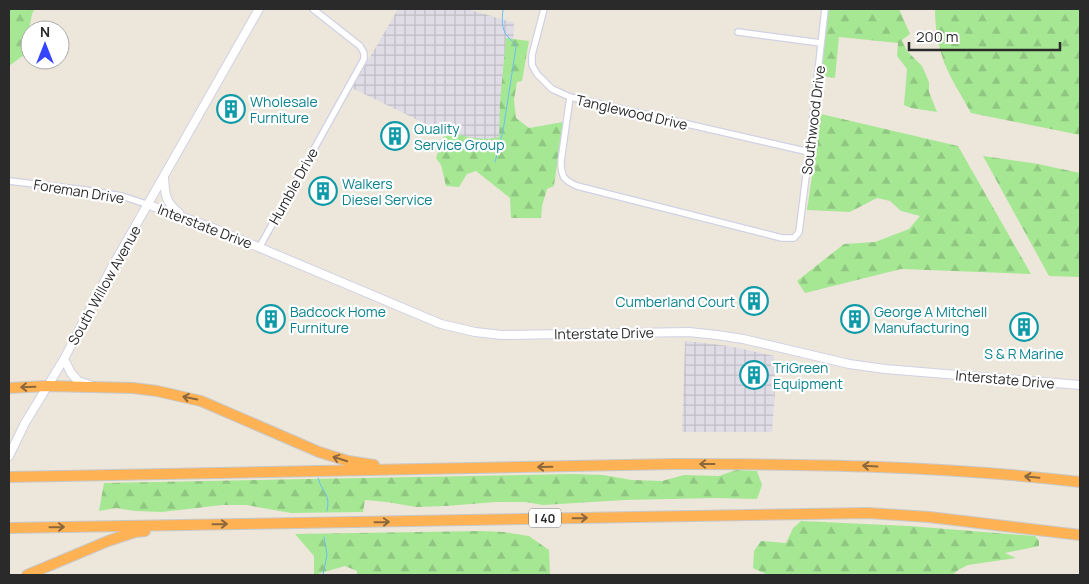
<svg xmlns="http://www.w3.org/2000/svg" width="1089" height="584" font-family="Manrope,sans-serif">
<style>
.industrial{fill:url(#industrial-grid)}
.forest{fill:url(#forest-firs)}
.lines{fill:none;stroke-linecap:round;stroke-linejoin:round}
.stream{stroke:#67bff6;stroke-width:1}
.street-casing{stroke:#d0d1e4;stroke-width:8}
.secondary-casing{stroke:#d0d1e4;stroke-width:10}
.highway-casing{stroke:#c8c8c8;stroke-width:12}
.street{stroke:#fff;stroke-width:5.5}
.secondary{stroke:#fff;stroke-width:8}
.highway{stroke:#ffb254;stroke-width:10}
.oneway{stroke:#8a673d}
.labels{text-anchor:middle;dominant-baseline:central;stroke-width:4.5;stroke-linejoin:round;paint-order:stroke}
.shield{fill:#fff;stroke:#6a6a6a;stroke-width:1}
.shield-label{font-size:12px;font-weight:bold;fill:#2a2a2a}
.culture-label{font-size:14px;fill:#0d838f;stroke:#fff;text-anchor:start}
.street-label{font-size:14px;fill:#2a2a2a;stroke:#fff}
</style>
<defs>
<pattern id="industrial-grid" width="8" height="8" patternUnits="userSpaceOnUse" patternTransform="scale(1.25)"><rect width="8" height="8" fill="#dfdce5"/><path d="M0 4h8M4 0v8" fill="none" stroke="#c0bdc5"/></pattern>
<pattern id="forest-firs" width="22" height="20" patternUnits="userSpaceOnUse" patternTransform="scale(1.25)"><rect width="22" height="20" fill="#a6e794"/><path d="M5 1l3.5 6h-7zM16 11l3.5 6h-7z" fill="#8fc680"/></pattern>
</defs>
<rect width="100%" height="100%" fill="#ede7db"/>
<path class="industrial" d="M398,9H468L514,23L510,146L473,147L352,88Z
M686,341L729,346L774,356L775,391L772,432H682L685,342Z"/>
<path class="forest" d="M9,9H35L32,14L24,55L9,66Z
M827,9H899L910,34L902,40L907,51L922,66L929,82V92L937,112L911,108L904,105L907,69L897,56L898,43L839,37L835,78L821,76Z
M935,9H1080V135L971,113C962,96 947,74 942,56C937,41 935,24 935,9Z
M506,38L529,41L522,81L517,82L514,100L516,118L529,128L563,122L554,186L547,189L542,206L541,218H511L510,198L476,171L467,174L459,187L446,186L441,165L436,158L445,132C462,135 483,142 499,137L500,101Z
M821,114L958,146L1031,274L901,269L805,293L797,281L844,244L875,242L909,229L920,216L901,211L890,201L877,198L850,212L807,210Z
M983,156L1038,164L1080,173V277L1049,276Z
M736,470L757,471L762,485L757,499L715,498L625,500L543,505L525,502H496L446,506L416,507L387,502L365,500L363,512L291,513L246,505H222L162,512L135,511L116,508L99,511L104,483L572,474L603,475L632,480L662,481L684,475L719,476Z
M801,521L909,526L1035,536L1039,541V546L1005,553L1016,558L968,565L958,570L952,575H768L753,568L754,551L761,541L786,543L793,528Z
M481,531L504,532L529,536L549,550L550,575H357V571L345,566L314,575V556L295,534Z"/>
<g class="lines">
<path class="stream" d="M495,162L503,131L516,47C514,42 512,41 508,37C501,29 502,19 503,9
M318,478C322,493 331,493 327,511
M323,575L327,555L324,537"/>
<defs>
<path id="street" d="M544,9L532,55V65L537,74L552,89L570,97
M738,32L821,43
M809,152L570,97L561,161C561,176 563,180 577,186L782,238H794L799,232L809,152L825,9
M9,181L85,190L122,196L149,205
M259,248L364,59V53L360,46L313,9"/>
<path id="secondary" d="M164,177C165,194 165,202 179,213
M149,205L213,228L441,324L475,332L502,335L689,332L717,335L743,339L849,364L885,369L1080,385
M64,359L71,373L78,381L90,385
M9,456L25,423L64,359L112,267L259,9"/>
<path id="highway" d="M9,388L47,386L133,388L157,391L201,401L319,452L348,461L374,465
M9,477L675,464C811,464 946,466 1080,482
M9,528L868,513L929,517L1080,535
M27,575L108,541L135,532L145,531"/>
</defs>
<use href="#street" class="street-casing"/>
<use href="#secondary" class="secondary-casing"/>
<use href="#highway" class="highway-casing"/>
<use href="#street" class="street"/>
<use href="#secondary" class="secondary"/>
<use href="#highway" class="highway"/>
</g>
<defs><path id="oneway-shaft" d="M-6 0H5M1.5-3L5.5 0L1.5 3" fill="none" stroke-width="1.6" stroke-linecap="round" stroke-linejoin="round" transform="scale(1.25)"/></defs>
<g class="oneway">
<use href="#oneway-shaft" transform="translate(28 387) rotate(178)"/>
<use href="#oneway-shaft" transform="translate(190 398) rotate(-168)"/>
<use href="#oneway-shaft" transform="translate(340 459) rotate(-162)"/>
<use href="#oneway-shaft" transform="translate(707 464) rotate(180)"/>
<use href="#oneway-shaft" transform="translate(870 466) rotate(-177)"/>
<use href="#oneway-shaft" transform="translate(545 467) rotate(179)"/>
<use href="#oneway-shaft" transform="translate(1032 477) rotate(-175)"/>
<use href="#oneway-shaft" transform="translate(580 518) rotate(-1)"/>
<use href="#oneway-shaft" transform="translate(382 522) rotate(-1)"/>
<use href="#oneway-shaft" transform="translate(220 524) rotate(-1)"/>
<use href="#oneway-shaft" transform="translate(57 527) rotate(-1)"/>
</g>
<defs>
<symbol id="building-ring" viewBox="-11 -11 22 22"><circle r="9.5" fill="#fff" stroke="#0f9aa8" stroke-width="1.5"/><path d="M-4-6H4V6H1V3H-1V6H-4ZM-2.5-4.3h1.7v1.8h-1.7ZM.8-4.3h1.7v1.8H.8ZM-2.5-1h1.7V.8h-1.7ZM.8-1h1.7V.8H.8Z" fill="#0f9aa8"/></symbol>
</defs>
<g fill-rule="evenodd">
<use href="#building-ring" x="215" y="93" width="32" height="32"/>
<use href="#building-ring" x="379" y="120" width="32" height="32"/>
<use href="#building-ring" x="307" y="175" width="32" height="32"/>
<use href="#building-ring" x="738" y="285" width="32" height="32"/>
<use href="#building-ring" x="255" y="303" width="32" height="32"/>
<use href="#building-ring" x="839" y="303" width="32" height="32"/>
<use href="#building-ring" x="1008" y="311" width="32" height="32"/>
<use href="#building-ring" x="738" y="359" width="32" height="32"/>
</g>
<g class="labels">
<rect class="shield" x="529" y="508.5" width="32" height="19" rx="4"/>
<g class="shield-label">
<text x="545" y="518">I 40</text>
</g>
<g class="culture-label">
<text x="250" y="101">Wholesale<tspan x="250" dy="16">Furniture</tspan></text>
<text x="414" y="128">Quality<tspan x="414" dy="16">Service Group</tspan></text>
<text x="342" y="183">Walkers<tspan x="342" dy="16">Diesel Service</tspan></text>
<text x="735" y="301" text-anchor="end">Cumberland Court</text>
<text x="290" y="311">Badcock Home<tspan x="290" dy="16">Furniture</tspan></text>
<text x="874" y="311">George A Mitchell<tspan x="874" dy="16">Manufacturing</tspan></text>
<text x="1024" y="353" text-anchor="middle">S &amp; R Marine</text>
<text x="773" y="367">TriGreen<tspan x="773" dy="16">Equipment</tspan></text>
</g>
<g class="street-label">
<text transform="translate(632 112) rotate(13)">Tanglewood Drive</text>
<text transform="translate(813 120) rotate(-83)">Southwood Drive</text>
<text transform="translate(293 186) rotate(-61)">Humble Drive</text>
<text transform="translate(79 191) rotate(9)">Foreman Drive</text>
<text transform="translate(205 226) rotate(21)">Interstate Drive</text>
<text transform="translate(104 285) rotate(-61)">South Willow Avenue</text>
<text transform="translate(604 333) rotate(-1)">Interstate Drive</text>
<text transform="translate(1005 379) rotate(5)">Interstate Drive</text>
</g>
</g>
<rect width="1089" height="584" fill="none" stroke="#2a2a2a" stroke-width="20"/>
<g transform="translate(45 45)"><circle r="24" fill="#ffffff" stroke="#aaaaaa"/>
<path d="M0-4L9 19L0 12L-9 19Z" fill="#3643ff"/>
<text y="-8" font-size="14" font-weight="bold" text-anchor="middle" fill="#2a2a2a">N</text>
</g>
<path d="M909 42v8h151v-8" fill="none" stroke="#2a2a2a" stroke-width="2.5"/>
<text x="916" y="42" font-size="15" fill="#2a2a2a" stroke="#ffffff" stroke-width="4" paint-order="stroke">200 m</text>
</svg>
